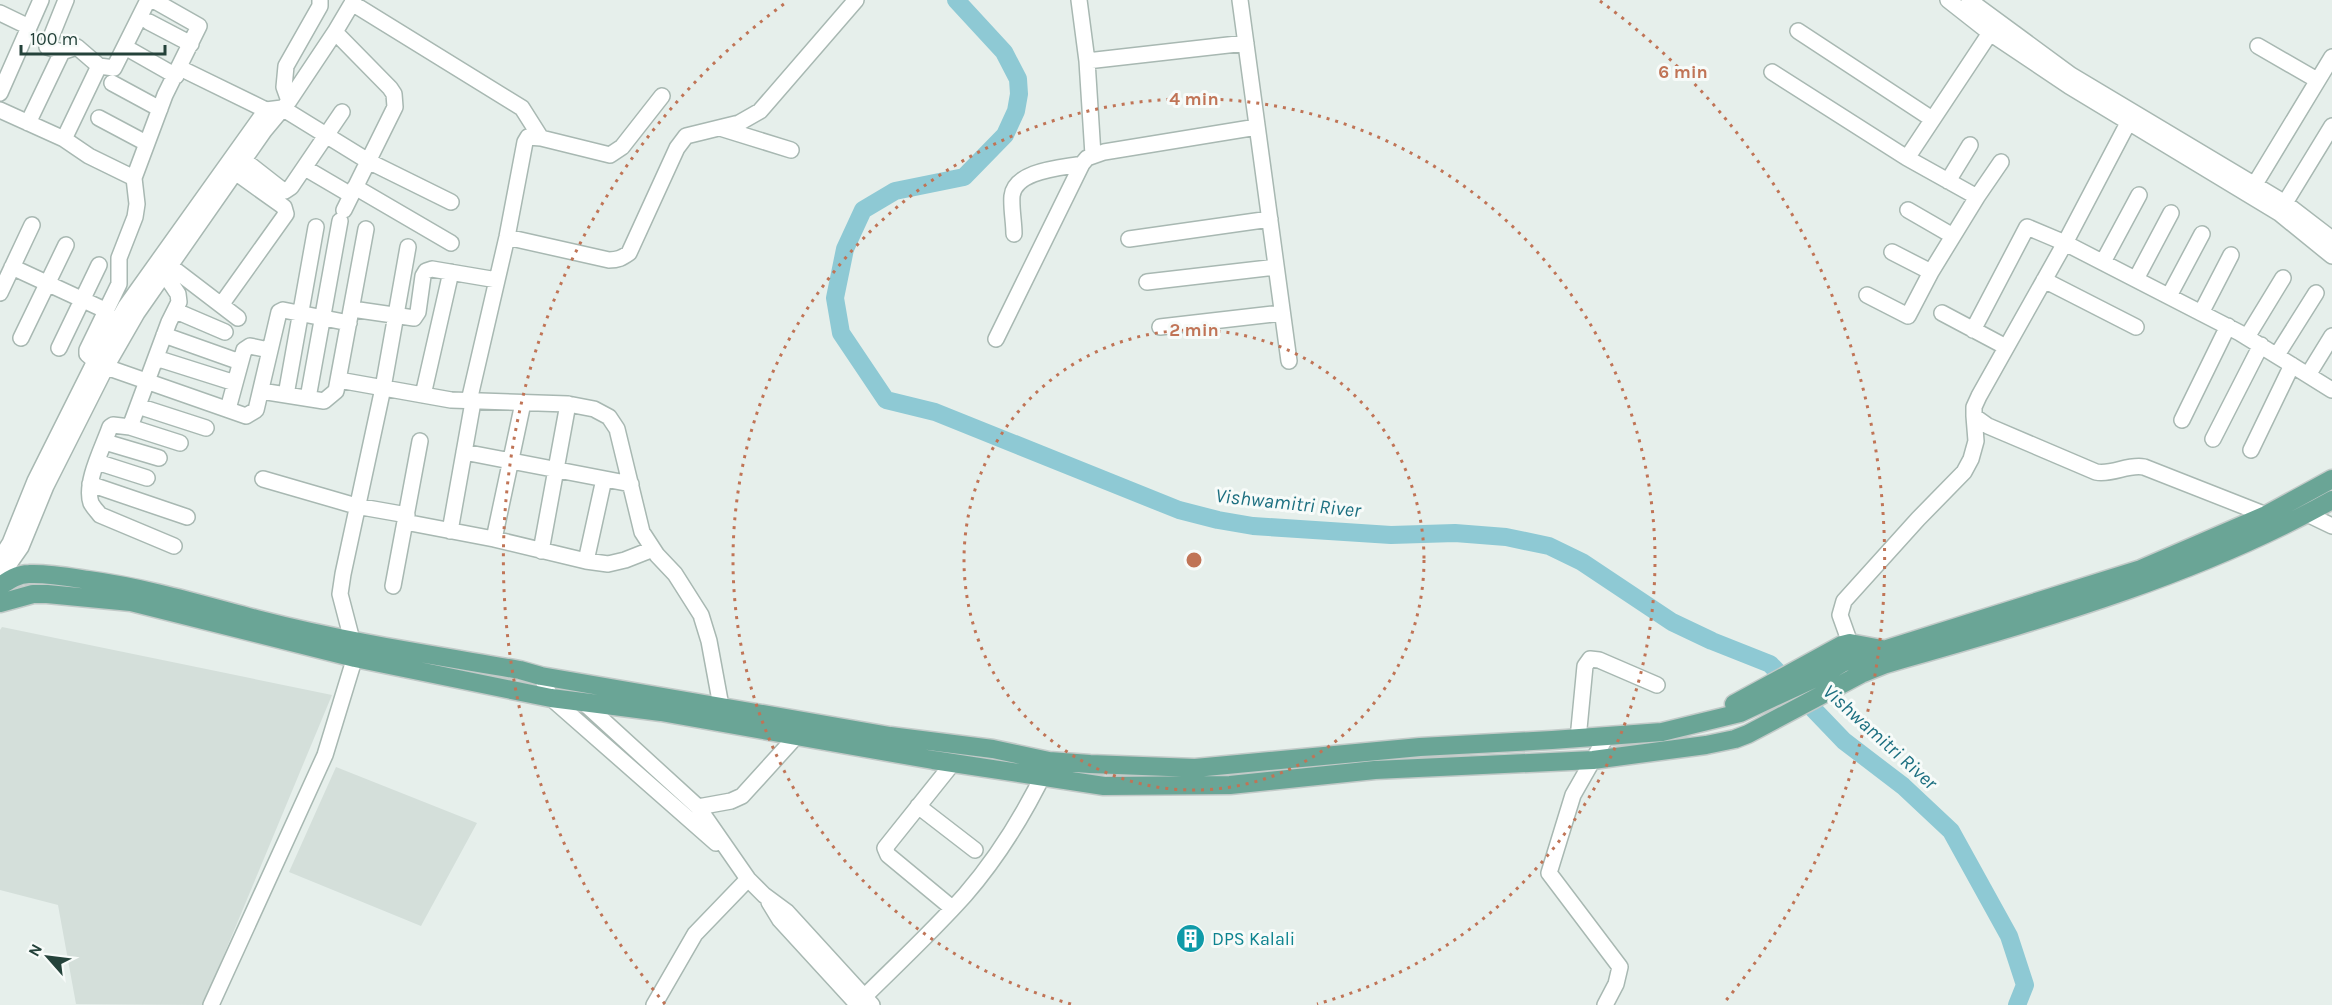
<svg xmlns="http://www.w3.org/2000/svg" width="2332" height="1005" font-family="Karla,sans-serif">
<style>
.built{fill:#d4dfda}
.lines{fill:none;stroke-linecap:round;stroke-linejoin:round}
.river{stroke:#8ec9d4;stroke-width:18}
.minor-casing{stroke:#a8b8b2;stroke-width:18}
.major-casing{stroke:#c2cac8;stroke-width:21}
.minor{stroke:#fff;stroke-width:15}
.major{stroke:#6aa596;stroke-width:18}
.ring{fill:none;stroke:#c07456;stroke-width:3;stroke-dasharray:3 6}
.labels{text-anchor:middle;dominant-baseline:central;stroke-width:6;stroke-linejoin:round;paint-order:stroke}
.culture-label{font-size:18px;fill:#0d838f;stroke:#f7fbf9;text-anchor:start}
.water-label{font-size:20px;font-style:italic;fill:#1c6f80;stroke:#f7fbf9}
.centre{fill:#c07456;stroke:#f7fbf9;stroke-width:3}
.ring-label{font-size:18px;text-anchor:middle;font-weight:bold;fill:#c07456;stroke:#f7fbf9;stroke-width:6;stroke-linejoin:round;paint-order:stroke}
</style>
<rect width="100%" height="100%" fill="#e6efeb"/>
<path class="built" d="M2,627L332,695L203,1005L76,1004L58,905L0,890V630Z
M336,767L477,823L421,926L289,872Z"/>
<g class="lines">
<path class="river" d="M956,0L1004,52L1018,79L1019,94L1016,111L1005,135L964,177L895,191L863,210L845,249L835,298L841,333L886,400L935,412L1179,510L1218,520L1253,526L1391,535L1455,533L1506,537L1549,546L1582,562L1672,622L1712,641L1770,664L1844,741L1903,786L1951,831L2009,936L2025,985L2017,1005"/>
<defs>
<path id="minor" d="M1079,0L1087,61L1093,155
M1240,0L1289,361
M1948,0L1990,33L2069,86L2279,213L2332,256
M1969,0L2071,75L2285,203L2332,239
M352,3L522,108L541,138
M0,13L29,27
M149,22L191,44
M1798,31L1932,119
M335,32L390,88L394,94L395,107L344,210
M2258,46L2317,80
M132,51L176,76
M62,52L77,47L99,66
M1087,61L1246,43
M180,68L266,110
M1772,72L1907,158L1990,33
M112,83L160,109
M0,93L41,0
M289,101L284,87L286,66L320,6V0
M0,110L64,139L89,156L134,178L165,95L199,26L153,0
M99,118L146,143
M28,123L62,52L47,47L66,0
M2128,123L2065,243L2240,333L2332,390
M720,128L791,150
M64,139L99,66L114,68L148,0
M244,160L281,189L285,191L291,187L342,112
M305,168L351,195
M1948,181L1970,145
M2255,184L2332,57
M355,187L451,243
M1977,197L2001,162
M1908,210L1953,236
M2280,211L2332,126
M1014,234C1014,222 1011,208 1012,196C1015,170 1062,168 1082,164
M507,237L609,260C618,260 622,258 629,253L677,148L686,136L739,123L760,111L856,0
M1129,239L1270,219
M1892,252L1931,272
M2103,262L2139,195
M170,266L238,318
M12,267L107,311
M2136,279L2171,213
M2044,280L2136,327
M1147,282L1276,267
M0,293L32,225
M1867,295L1908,316L1931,272L1977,197L1907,158
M2169,296L2202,234
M221,305L286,214L284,207L235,172
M352,309L414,318L418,312L423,276L426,271L432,269L497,280
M176,311L225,332
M1942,313L2006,347
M2201,313L2231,255
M1160,327L1282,313
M1973,330L2027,227L2065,243L1979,396L1974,407V416L1988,426L2096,472C2113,475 2127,464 2144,467L2266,515
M164,335L240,362
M2247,337L2283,278
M21,338L66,245
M996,339L1082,164L1087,158L1104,152L1257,127
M59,348L99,265
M2277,355L2316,293
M156,358L235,383
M95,361L87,354V350L119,284V258L135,217L137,204L134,178
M106,367L246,416L256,410L279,312L283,310L349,323
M2308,375L2332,336
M339,380L451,400L568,404L594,409L609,417L617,429L642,532L657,555L675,574L701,615L709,641L721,706
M261,391L324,401L336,391L366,229
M286,395L316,227
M423,395L451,272
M308,398L340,221
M469,401L507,237L525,142L528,137L541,138L610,155L622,147L662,96
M138,406L206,428
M228,409L244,350L250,346L269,350
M2182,420L2228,326
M130,427L169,322L179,302L178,294L164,273
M2213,439L2261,345
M105,442L159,458
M2251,450L2292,365
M464,452L631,484
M97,462L147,478
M263,479L356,506L407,515
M90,484L187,517
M2307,514L2332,526
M405,522L494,539L586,561L608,564L625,560L653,549
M450,531L473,402
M494,539L523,403
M174,546L100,515C97,511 93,507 91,503C84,483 103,447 110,427L113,425L130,427L180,443
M541,551L568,404
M0,559L10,543L35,481L95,361L126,306L266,110L282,108L368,161L451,202
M586,561L604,479
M0,577L21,547L46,486L106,367L137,313L264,131L289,101L335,32L354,0
M393,586L420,441
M352,640L340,594L343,574L383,388L408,247
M1850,643L1840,615L1844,601L1918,519L1964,472L1971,459L1976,441L1974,416
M541,676L551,698L716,843
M582,701L698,807L748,879L764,895L787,912L872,1005
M1578,739L1585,666L1590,659L1599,660L1657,685
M918,806L975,850
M698,807L731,801L742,796L802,730
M769,902L780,920L858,1005
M952,908L888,855L885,848L953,763
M857,1004C893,968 931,933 965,895C998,857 1025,813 1047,767
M211,1005L325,755L358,647
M654,1005L695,934L748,879
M1605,1005L1616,984L1620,967L1549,873L1573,795L1606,737"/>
<path id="major" d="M0,586C9,580 18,574 29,574C48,573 69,577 88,580C147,588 203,605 260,620C345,642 433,655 520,670L541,676L890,736L993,749L1049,761L1090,764L1195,768L1420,747L1552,740L1662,732L1740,713L1824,674L1842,663L2141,569L2266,515L2332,479
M0,603L33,594H47L131,602L355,658L551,698L661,712L933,760L1104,786L1230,785L1375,770L1593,760L1706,745L1735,739L1748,734L1861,674L1886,664C2039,620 2192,578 2332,500
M1734,704L1842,645L1850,643L1882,649"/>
</defs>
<use href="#minor" class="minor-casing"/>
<use href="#major" class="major-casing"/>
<use href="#minor" class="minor"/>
<use href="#major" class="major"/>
</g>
<g class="ring">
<circle cx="1194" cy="560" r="230"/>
<path d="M1071 1004A461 461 0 1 1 1317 1004"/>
<path d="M665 1004A691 691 0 0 1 788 1M1600 1A691 691 0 0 1 1723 1004"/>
</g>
<defs>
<symbol id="building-disc" viewBox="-11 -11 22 22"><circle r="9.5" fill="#0f9aa8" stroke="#f7fbf9"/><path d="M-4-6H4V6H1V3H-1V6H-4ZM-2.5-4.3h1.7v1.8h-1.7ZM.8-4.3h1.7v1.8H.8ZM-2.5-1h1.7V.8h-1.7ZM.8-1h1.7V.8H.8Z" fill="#fff"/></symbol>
</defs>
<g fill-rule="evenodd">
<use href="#building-disc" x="1174" y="922" width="33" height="33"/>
</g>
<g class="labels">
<g class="culture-label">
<text x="1212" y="939">DPS Kalali</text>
</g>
<g class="water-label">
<text transform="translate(1288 503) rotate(6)">Vishwamitri River</text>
<text transform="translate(1880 737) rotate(42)">Vishwamitri River</text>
</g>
</g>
<circle cx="1194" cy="560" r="9" class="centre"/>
<g class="ring-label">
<text x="1683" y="78">6 min</text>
<text x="1194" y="105">4 min</text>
<text x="1194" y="336">2 min</text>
</g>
<g transform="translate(48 957) rotate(298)" stroke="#f7fbf9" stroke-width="4.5" paint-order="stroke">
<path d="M0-4.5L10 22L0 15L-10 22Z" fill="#24423a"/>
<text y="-9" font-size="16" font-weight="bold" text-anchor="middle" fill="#24423a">N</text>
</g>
<path d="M21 45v9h144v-9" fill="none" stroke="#24423a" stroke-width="3"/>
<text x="30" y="45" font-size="18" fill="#24423a" stroke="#f7fbf9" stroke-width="4.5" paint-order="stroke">100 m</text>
</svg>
